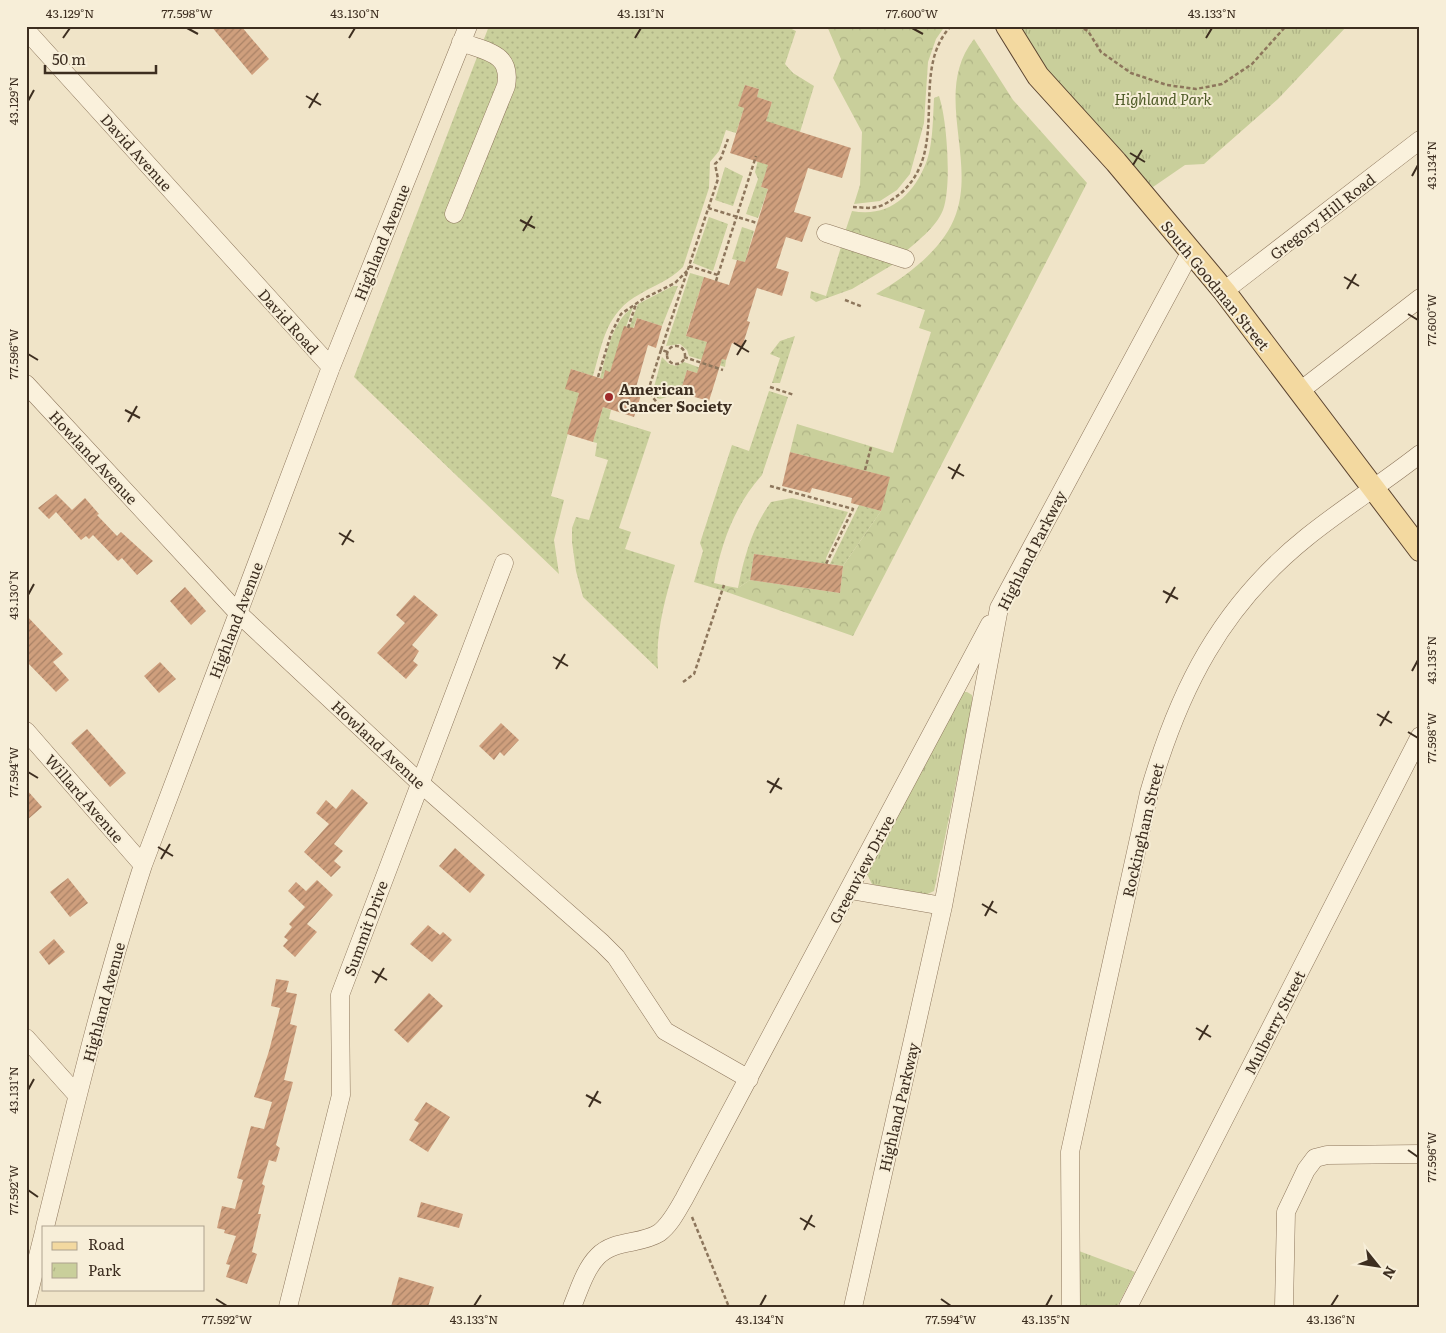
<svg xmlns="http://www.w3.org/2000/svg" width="1446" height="1333" font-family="Literata,serif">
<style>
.grass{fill:url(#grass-dots)}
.forest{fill:url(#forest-crowns)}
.park{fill:url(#park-tufts)}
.building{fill:url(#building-hatch)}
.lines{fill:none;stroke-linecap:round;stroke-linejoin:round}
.minor-casing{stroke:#8d765c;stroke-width:19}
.major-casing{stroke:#5b4430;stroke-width:24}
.path{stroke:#8d765c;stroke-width:2.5;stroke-dasharray:4 2.5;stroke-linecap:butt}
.minor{stroke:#faf1dc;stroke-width:18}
.major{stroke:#f3d9a0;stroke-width:22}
.ticks{fill:none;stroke:#3d2e20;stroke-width:2}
.poi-dot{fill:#9e2a2b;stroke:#f7eed8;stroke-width:2}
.labels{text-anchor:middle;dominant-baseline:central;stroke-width:4;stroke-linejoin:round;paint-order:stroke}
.park-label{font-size:15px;font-style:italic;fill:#4d5a26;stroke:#f7eed8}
.street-label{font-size:15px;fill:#3d2e20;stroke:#f7eed8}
.poi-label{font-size:15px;font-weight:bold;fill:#3d2e20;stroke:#f7eed8;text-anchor:start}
.neatline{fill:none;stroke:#3d2e20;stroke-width:2}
.ticks-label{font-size:12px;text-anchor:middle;fill:#3d2e20}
</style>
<defs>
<pattern id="grass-dots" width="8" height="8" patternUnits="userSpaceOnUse" patternTransform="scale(1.25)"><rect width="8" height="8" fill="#c9cf9b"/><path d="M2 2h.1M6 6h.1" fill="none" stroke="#aeb285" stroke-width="1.8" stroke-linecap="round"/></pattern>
<pattern id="forest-crowns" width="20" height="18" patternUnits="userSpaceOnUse" patternTransform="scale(1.25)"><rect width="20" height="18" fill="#c9cf9b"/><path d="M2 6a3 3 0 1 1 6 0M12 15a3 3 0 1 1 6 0" fill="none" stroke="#aeb285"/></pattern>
<pattern id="park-tufts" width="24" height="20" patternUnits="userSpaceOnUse" patternTransform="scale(1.25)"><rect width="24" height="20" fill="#c9cf9b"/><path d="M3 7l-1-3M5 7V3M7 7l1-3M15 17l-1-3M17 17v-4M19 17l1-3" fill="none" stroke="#aeb285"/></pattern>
<pattern id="building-hatch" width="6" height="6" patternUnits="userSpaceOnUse" patternTransform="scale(1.25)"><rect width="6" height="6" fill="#cf9f7d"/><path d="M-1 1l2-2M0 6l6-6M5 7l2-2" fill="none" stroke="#a98266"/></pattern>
</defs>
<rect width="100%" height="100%" fill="#f0e4c8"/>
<path class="grass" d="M489,26H785L796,31L785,64L793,73L814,86L800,132L759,143L772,102L757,97L759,89L745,85L739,105L744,108L736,133L726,130L719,151L710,162L709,188L683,267C670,280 655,285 640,294C606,312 603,342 593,376L571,369L579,393L551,496L564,500L554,540L559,574L354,377Z
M759,156L770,160L761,187L768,189L758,218L746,214L758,179L755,172Z
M725,167L743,176L733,206L715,200Z
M709,217L728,224L713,271L693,263Z
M742,227L754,231L745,262L732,259Z
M841,247L897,262L852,289L816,302L810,298L811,291L826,296Z
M690,273L704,277L686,335L707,342L704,353L726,360L725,367L689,356L687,350L680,344L666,346Z
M673,286H678L662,326L637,318L633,329L629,328L638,304Z
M633,307L610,372L605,371L603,379L600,378C607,353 611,323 633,307Z
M795,336L780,383H772L780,358L770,354L780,341Z
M662,357L669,364L676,366L684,362L701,368L700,374L687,370L680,393L660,399L657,398L654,387Z
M769,391L788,397L762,475C735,505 721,543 714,583L727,586L724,591L694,582L703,551L700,543L732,445L749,451Z
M603,407L611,410L609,419L651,432L619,528L631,532L625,549L675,565C665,599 655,634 658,669L583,597L576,571L572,542V528L576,517L589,520L608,460L595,456L597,443L593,442Z
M792,498L848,512L826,558V564L754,554L750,580L738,588C744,557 752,528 771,502Z
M859,505L881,511L843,566L830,564Z"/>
<path class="forest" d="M827,26H945L936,39L928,62L924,123L910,174L897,190L880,201L854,204L860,185L862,132L833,78L841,59Z
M974,39L1013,100L1087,183L853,636L724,591L727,586L738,588L750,580L840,593L843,566L881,511L889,477L790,452L797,424L893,453L931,332L919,328L925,310L876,294C907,276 944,249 956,214C976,157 933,91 974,39Z
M939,96C947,119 952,186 943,210C936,228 916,242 902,255L844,235L852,211C888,218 913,196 926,163C933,146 933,117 934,98Z"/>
<path class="park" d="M1018,26H1347L1278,99L1204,164L1185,165L1153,187L1069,105Z
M961,692H967L972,695V705L934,891L919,898L872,884L866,872Z
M1079,1251L1135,1272L1117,1307H1080Z"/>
<path class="building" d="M211,26H241L269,59L252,75Z
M745,85L759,89L757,97L772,102L766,121L851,148L842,178L808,168L794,212L811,217L802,242L786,237L776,268L789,272L782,296L757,288L747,321L750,322L742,347L732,343L726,360L722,359L709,401L680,393L687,370L697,373L707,342L686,336L704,277L729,285L737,260L745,262L768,189L761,187L768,165L730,153L744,108L738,106Z
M637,318L662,326L656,348L648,345L635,391L642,392L634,417L603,407L593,442L567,434L579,393L565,389L571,369L603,379L605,370L610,372L624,326L634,328Z
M790,452L890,477L881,511L851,503L852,498L812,488L810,493L782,486Z
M56,494L72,510L85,498L99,514L97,515L117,536L121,532L153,561L137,575L122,558L118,561L93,535L89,539L86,536L81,540L56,512L49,519L38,508Z
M754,554L843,566L840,593L750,580Z
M185,587L206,611L191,625L170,601Z
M414,595L438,615L412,645L419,651L413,661L418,665L406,679L377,653L405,623L396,615Z
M26,615L63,654L53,662L69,680L56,692L26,661Z
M160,662L176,679L159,693L144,676Z
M501,723L519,740L504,756L500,752L494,760L479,746Z
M87,729L126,773L110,787L71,743Z
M26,789L42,807L26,821Z
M352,789L368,803L334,844L343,851L334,861L341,867L331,877L304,852L329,824L316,813L326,800L336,809Z
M455,848L485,875L470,893L439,866Z
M68,878L88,903L70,917L50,892Z
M317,880L333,895L307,924L317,932L295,957L283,946L288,940L284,937L292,927L289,924L305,907L288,891L296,882L306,891Z
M428,925L440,935L443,932L452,940L432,962L410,944Z
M54,939L65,952L49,965L39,952Z
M276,979L289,981L286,992L297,994L290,1024L297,1026L284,1080L293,1082L276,1145L280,1148L276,1162L269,1160L262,1184L265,1186L258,1214H261L252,1252L257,1254L247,1284L226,1277L230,1265L226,1264L236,1236L224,1233L225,1230L217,1228L222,1206L235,1209L243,1180L237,1178L251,1126L264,1129L272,1102L254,1097L269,1051L280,1008L271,1006Z
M429,993L443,1006L408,1043L394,1030Z
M426,1102L450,1117L428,1152L409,1140L419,1123L414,1120Z
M421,1202L463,1214L459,1228L417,1217Z
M399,1277L434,1287L428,1307H391Z"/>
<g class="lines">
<defs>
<path id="minor" d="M26,30L331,367
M454,214L506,86C512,53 487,52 461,42
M826,233L905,259
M1224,291L1420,140
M26,384L238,613L419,782L602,943L616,957L665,1031L749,1079
M1300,391L1420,298
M26,731L143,865
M850,890L943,906
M26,1038L77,1095
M45,1227C75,1106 104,984 143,865L331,367L468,26
M26,1304L44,1232
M288,1307L341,1095L340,995L504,563
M572,1307C579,1290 585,1269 598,1256C615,1239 640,1245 659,1233C670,1225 677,1211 684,1199L990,624
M853,1307L943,906L999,608L1191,251
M1071,1307L1070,1152L1149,793C1179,689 1221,606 1307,537C1343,508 1383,483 1420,454
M1128,1307L1420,736
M1284,1307L1286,1212L1306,1170L1315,1158L1327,1155L1420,1154"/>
<path id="major" d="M1007,26L1038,76L1116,162L1224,291L1420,550"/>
</defs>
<use href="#minor" class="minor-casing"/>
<use href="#major" class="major-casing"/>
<path class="path" d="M1078,26L1088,31L1101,52L1131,73L1167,85L1196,89L1222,84L1252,64L1286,26
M853,207C860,207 869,209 876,207C884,206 893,199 900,194C952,149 908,72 951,26
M708,208L757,223
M689,266L718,275
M716,281L756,156
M845,300L863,307
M628,328L636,304
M667 355a9 9 0 1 1 18 0a9 9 0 1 1-18 0Z
M661,350L718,179L715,164L721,158L728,139
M684,357L723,370
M598,377L611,334L621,314L643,299L675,283L687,271
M770,387L794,395
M666,413L668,408L658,404L648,391L661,350L668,352
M865,470L871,447
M770,486L853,509L826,564
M683,682L694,674L724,585
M692,1217L729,1307"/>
<use href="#minor" class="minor"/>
<use href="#major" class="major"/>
</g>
<path class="ticks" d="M187,28L198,34M912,28L923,34M63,38L70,28M349,38L355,28M635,38L641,28M1206,38L1212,28M306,96L321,105M28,101L34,90M309,108L318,93M1130,153L1145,162M1133,165L1142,150M1412,176L1418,165M520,220L535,228M523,231L532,216M1344,277L1359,286M1347,289L1356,274M1408,314L1418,320M734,343L749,352M28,354L38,360M737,355L746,340M125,410L140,418M128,422L137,406M948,467L964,476M952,479L960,464M339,533L354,542M342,545L351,530M1163,591L1178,599M28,595L34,584M1166,603L1175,587M553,657L568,666M556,669L565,654M1412,671L1418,660M1377,714L1392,723M1380,726L1389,711M1408,732L1418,738M28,772L38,778M767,781L782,789M770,793L779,778M158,847L173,856M161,859L170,844M982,904L997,913M985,916L993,901M372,971L387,980M375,983L384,968M1196,1028L1211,1037M1199,1040L1208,1025M28,1090L34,1079M586,1095L601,1103M589,1107L598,1091M1408,1150L1418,1157M28,1190L38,1197M800,1218L815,1227M804,1230L812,1215M216,1299L227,1306M941,1299L951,1306M474,1306L481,1295M760,1306L766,1295M1046,1306L1052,1295M1331,1306L1338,1295"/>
<circle class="poi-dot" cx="609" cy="397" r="5"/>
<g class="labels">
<g class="park-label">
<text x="1163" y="98">Highland Park</text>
</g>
<g class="street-label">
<text transform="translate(137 152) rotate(48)">David Avenue</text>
<text transform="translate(1322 216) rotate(-38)">Gregory Hill Road</text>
<text transform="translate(381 242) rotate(-68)">Highland Avenue</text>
<text transform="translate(1216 285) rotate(51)">South Goodman Street</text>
<text transform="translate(289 321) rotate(48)">David Road</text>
<text transform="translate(94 457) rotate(47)">Howland Avenue</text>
<text transform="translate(1031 550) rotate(-63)">Highland Parkway</text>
<text transform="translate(235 620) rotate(-69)">Highland Avenue</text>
<text transform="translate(379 744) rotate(43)">Howland Avenue</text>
<text transform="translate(85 798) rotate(49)">Willard Avenue</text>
<text transform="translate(1142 830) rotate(-77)">Rockingham Street</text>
<text transform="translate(861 869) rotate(-62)">Greenview Drive</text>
<text transform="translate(365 928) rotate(-70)">Summit Drive</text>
<text transform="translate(103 1002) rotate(-75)">Highland Avenue</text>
<text transform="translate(1274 1022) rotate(-63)">Mulberry Street</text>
<text transform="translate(898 1107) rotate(-77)">Highland Parkway</text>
</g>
<g class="poi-label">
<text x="619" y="388">American<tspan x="619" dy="17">Cancer Society</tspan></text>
</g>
</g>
<rect width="1446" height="1333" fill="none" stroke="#f7eed8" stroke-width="55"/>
<rect x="42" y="1226" width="162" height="65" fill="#f7eed8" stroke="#ada18e"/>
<rect x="52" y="1242" width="25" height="8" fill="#f3d9a0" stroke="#ada18e"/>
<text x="88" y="1250" font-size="15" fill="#3d2e20">Road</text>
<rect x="52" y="1263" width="25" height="15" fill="url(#park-tufts)" stroke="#ada18e"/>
<text x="88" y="1276" font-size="15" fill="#3d2e20">Park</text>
<g transform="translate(1378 1266) rotate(120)" stroke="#f7eed8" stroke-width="4" paint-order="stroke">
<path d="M0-4L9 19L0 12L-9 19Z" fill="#3d2e20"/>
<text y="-8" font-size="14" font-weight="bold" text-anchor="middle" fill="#3d2e20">N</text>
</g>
<path d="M45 65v8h111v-8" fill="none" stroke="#3d2e20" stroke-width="2.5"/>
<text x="52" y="65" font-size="15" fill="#3d2e20" stroke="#f7eed8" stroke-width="4" paint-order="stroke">50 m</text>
<rect x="28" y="28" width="1390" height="1278" class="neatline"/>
<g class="ticks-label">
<text x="70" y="18">43.129°N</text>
<text x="187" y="18">77.598°W</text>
<text x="355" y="18">43.130°N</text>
<text x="641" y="18">43.131°N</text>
<text x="912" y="18">77.600°W</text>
<text x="1212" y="18">43.133°N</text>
<text transform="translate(14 101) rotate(-90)" y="4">43.129°N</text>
<text transform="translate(1432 165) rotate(-90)" y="4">43.134°N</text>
<text transform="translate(1432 320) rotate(-90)" y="4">77.600°W</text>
<text transform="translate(14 354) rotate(-90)" y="4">77.596°W</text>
<text transform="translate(14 595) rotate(-90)" y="4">43.130°N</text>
<text transform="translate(1432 660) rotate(-90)" y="4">43.135°N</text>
<text transform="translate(1432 738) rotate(-90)" y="4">77.598°W</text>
<text transform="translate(14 772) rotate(-90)" y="4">77.594°W</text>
<text transform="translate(14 1090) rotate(-90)" y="4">43.131°N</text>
<text transform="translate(1432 1157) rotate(-90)" y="4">77.596°W</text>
<text transform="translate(14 1190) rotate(-90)" y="4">77.592°W</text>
<text x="227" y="1324">77.592°W</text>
<text x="474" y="1324">43.133°N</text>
<text x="760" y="1324">43.134°N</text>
<text x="951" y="1324">77.594°W</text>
<text x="1046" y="1324">43.135°N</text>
<text x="1331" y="1324">43.136°N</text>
</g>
</svg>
